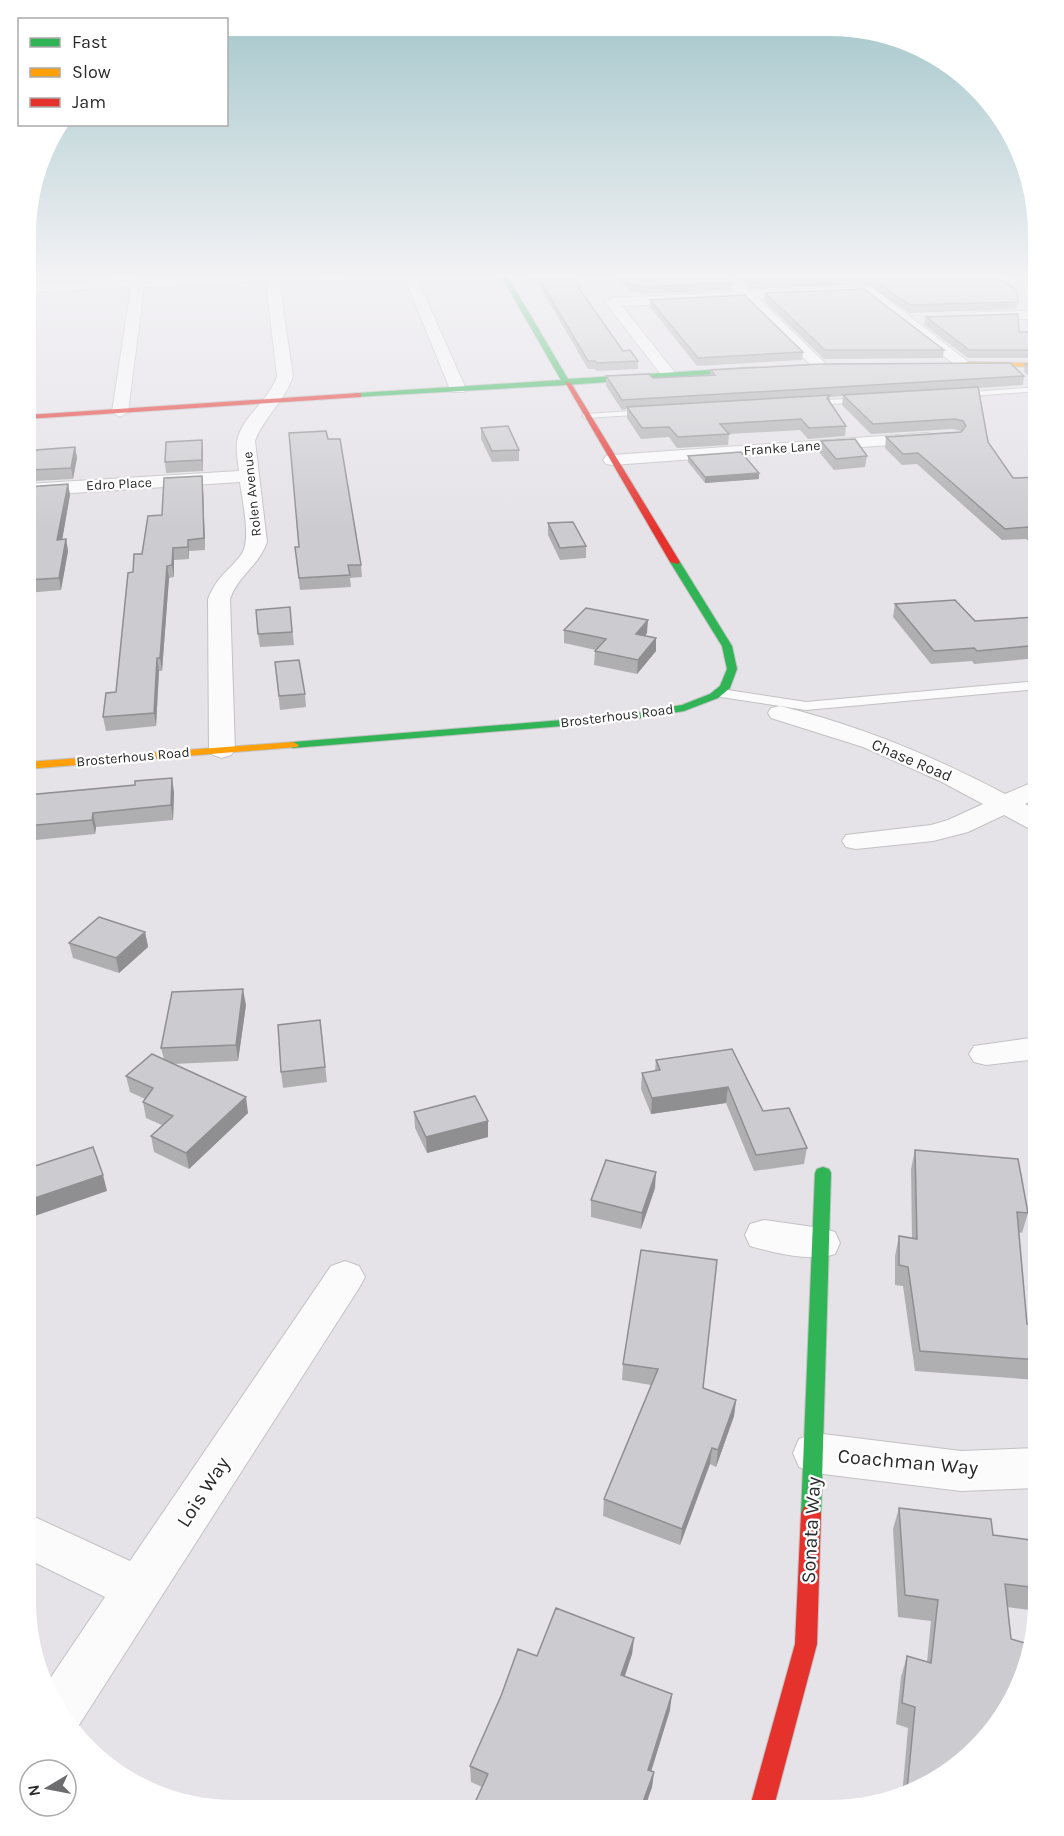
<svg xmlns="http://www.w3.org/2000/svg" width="1064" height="1836" font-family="Karla,sans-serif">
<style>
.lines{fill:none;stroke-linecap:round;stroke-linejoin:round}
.lane-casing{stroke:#c2c2c2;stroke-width:2}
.street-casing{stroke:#c2c2c2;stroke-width:2}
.fast-casing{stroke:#c2c2c2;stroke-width:2}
.slow-casing{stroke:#c2c2c2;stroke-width:2}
.jam-casing{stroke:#c2c2c2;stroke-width:2}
.lane{fill:#fbfbfc;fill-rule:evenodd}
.street{fill:#fbfbfc;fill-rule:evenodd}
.fast{fill:#30b455;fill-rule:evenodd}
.slow{fill:#ff9f0a;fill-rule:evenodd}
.jam{fill:#e5322d;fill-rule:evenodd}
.wall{fill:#afafb2}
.shaded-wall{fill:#8f8e91}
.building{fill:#cccbcf;stroke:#8f8e91;stroke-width:1.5}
.labels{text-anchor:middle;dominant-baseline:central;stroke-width:4.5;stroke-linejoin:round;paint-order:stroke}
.far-street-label{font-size:14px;fill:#2b2b2b;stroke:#fff}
.street-label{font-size:16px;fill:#2b2b2b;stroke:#fff}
.near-street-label{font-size:20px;fill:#2b2b2b;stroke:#fff}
</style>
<rect width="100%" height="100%" fill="#e5e2e8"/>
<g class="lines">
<defs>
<path id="lane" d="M1038,387V391L960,397L956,395L960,393Z
M861,398H864V402L810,405L806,403L810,401Z
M646,410H649V414L586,418L582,416L586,414Z
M1038,681V689L806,710L721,697L715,693L721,689L806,702Z"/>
<path id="street" d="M133,274H145V279L266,274H354L348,278L279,281L293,376C285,401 264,417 255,441L267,542C259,566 238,575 230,599L235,750L231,755L222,758L213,755L209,750L208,599C218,575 227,573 241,555C252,541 242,500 240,482L27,496V484L239,471C238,462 236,451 237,442C240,418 270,400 277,376L266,281L144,287L128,412L120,417L112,412L131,287L27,292V284L132,280Z
M403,274H415L466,389L464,392H452L450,389Z
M719,274H732L751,291L872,287L971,364L968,367H958L864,294L759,299L825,363L828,366L820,371L815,369L744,300L622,306L676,374L668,379L663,377L605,302L612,298L736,292Z
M1004,274H1019L1020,276L1014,280Z
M1038,311V319L978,320L971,316L978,312Z
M926,433L932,434L935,438L932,442L612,465L606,464L603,460L606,456L612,455Z
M780,706C858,725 933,756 1005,794L1038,780V798L1025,804L1038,811V830L1028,828L1004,815L968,832L933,841L856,849L846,847L842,841L846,835L931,825L948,820L983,804L940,781L863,747L771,718L768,713L771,708Z
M1038,1037V1059L986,1065L974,1062L969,1054L974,1046Z
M764,1220L821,1228L835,1232L840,1243L835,1254C810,1262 775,1253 750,1246L745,1235L750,1224Z
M345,1261L359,1266L365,1277L359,1288L79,1725L76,1726L45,1686L105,1597L26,1558V1513L130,1561L331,1266Z
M815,1433L961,1451L1038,1448V1488L961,1491L815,1473L799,1467L793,1453L799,1439Z"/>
<path id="fast" d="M500,274H506L568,379L756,367L759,369L756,371L567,385L355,397V393H358L561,380Z
M675,559L680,562L732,646L737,669L730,688L718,698L684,711L623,721L293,748L287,745L293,742L623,715L682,705L710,694L720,686L727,669L722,646L670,562Z
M823,1167L829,1169L831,1173L821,1514L818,1521L811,1524L804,1521L801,1514L815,1173L817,1169Z"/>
<path id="slow" d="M966,362L1038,363V367L964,365Z
M293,742L299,745L297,747L27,769V762Z"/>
<path id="jam" d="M565,382L571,383L680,562L678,564L670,562Z
M358,393H361V397L27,419V415Z
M811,1504L818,1507L821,1514L817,1644L773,1810H749L795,1644L801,1514L804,1507Z"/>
</defs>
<use href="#lane" class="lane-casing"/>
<use href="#street" class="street-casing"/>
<use href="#fast" class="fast-casing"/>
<use href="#slow" class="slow-casing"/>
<use href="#jam" class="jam-casing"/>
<use href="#lane" class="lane"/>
<use href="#street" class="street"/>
<use href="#fast" class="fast"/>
<use href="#slow" class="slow"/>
<use href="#jam" class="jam"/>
</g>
<path class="wall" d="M529,274H571L581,287V292L623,351L638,361V369L596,371L595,369H588L540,287L536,286Z
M613,274H723L732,283L731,290L640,294L638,292H631Z
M734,274H991L1018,302L1016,309L909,313L867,284L752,289Z
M765,293L944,350L943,358L824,359L764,301Z
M650,300L803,352L802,360L697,366L650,307Z
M926,317L1019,332H1038V358H968L924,325Z
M1038,363V384L1024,372L1025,364Z
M711,370L1024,376L1023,385L979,388L988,442L1013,478L1038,477V544L1035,545L1026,539L1002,540L917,464L902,465L885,448L886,437L961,432V431L953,429L871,434L842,405L843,396L830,397V401L846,426L845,436L808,439L800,430L729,434L728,445L677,448L669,437L641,439L627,418V409L622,410L606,386V376L653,378L710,375Z
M481,428L519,450V461L492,462L481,439Z
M328,439L361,565L362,577L350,578L351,587L300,590L295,547H299Z
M821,441L867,456L865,467L834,470L819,452Z
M75,447L77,458L73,479L33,481L31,470Z
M203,451V471L166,473L165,462Z
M688,456L759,473V479L705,483L688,462Z
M202,476L203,487L205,550L189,551V559L174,560V577L169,578L162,671H159L156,726L106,731L103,717L116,692L133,572L142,554Z
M68,484L70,495L62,539H66L68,551L61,590L27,593V487Z
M548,523L586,546V558L560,560L548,535Z
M895,604L975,621H1038V658L974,664L972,661L931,664L893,617Z
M290,607L294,645L260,647L258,634Z
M564,630L647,633L645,636L656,651L637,674L594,665L595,651L596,650L564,643Z
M275,662L305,694L306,707L280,710Z
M174,792L173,820L96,827L95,834L26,841L27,795Z
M145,932L148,947L119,973L73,958L69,943Z
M246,1005L238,1061L173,1064L248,1113L189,1169L154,1152L151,1136L162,1125L146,1118L143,1102L145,1099L130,1092L126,1076L164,1059L161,1048Z
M320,1020L327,1082L283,1088L281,1072Z
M732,1049L763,1111L807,1148L804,1164L754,1171L726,1103L651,1114L641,1089L642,1073L655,1071L656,1060Z
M414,1112L488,1121V1137L427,1153L415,1128Z
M915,1150L1028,1213L1022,1233L1019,1232L1027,1324L1038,1325V1380L915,1371L903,1286L895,1285V1256L899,1236L912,1238L911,1169Z
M655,1188L641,1229L591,1217V1200Z
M641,1250L703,1388L736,1400L734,1416L716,1467L710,1464L680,1545L603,1516L604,1499L651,1385L622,1380L623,1364Z
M899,1508L993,1535L1038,1541V1611L1007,1607L996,1728L909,1795L902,1796L908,1728L896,1724L901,1677L907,1656L927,1662L931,1621L898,1617L893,1529Z
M634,1638L632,1654L625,1676L670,1710L651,1771L654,1772L652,1787L644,1810L472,1809L482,1787L471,1782L470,1766L537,1656Z"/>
<path class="shaded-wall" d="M202,440L203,451V471L202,460Z
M75,447L77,458L73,479L71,468Z
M759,473V479L705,483V477Z
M202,476L203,487L205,550L204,538Z
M68,484L70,495L60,552L57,540Z
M66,539L68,551L61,590L59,578Z
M188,540L189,551V559L188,547Z
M173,548L174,560V577L172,565Z
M167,566L169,578L162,671L160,658Z
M648,620L647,633L635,647L636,634Z
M656,638V651L637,674L638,660Z
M157,658L159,671L156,726L154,713Z
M172,778L174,792L173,820L171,805Z
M93,813L96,827L95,834L92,820Z
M145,932L148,947L119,973L116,958Z
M243,989L246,1005L238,1061L236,1045Z
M728,1087L726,1103L651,1114L652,1098Z
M246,1097L248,1113L189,1169L186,1153Z
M488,1121V1137L427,1153L426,1137Z
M656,1172L655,1188L641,1229L642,1213Z
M103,1175L107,1191L26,1219V1201Z
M736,1400L734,1416L716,1467L718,1450Z
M712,1448L710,1464L680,1545L682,1529Z
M634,1638L632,1654L620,1690L621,1675Z
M672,1694L670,1710L647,1785L648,1770Z
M654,1772L652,1787L644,1810H640Z"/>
<path class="building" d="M533,274H571L581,287H578L623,351L630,350L638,361L597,363L595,361H588L540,280L536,279Z
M620,274H723L732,283L640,287L638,285H631Z
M743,274H991L1017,290L1018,302L910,305L868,277L752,282Z
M864,289L944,350H825L765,293Z
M744,295L803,352L698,358L650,300Z
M1018,314L1019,332H1038V350H969L926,317Z
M1010,363L1024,376L622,400L606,376L649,374L653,378L715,375L711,370L821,364Z
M1038,363V374L1025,364Z
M978,387L988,442L1013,478L1038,477V533L1028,527L1005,529L918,453L903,454L886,437L961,432L966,426L963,421L955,419L873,424L843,395Z
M830,395L827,398L846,426L809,428L801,419L720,424L729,434L678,437L669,427L642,428L627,407Z
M508,426L519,450L492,451L481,428Z
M326,431L328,439H340L361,565H348L350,575L299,578L295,547H299L289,433Z
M855,439L867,456L836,459L821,441Z
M202,440V460L165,462L166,442Z
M75,447L71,468L31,470L36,450Z
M741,452L759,473L705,477L688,456Z
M202,476L204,538L188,540V547L173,548L172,565L167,566L160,658H157L154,713L103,717L106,693L116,692L128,573L133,572L134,554H142L148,516L162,515L164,478Z
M68,484L57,540L66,539L59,578L27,580V487Z
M573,522L586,546L560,548L548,523Z
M955,600L975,621L1035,617L1038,621V645L977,651L974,648L934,651L895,604Z
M290,607L292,632L258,634L256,610Z
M586,608L648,620L636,634L656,638L638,660L595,651L606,639L564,630Z
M299,660L305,694L279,696L275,662Z
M172,778L171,805L93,813L92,820L26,826L27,795L135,785V781Z
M99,917L145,932L116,958L69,943Z
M243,989L236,1045L161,1048L172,992Z
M320,1020L325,1067L281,1072L278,1025Z
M732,1049L763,1111L789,1108L807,1148L756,1155L728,1087L652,1098L642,1073L660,1070L656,1060Z
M152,1054L246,1097L186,1153L151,1136L173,1116L143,1102L153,1088L126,1076Z
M475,1096L488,1121L426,1137L414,1112Z
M93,1147L103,1175L26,1201V1169Z
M915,1150L1018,1159L1028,1213L1017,1212L1027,1324L1038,1325V1360L920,1351L908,1267L899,1265V1236L917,1239Z
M606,1160L656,1172L642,1213L591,1200Z
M641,1250L717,1260L703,1388L736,1400L718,1450L712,1448L682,1529L604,1499L658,1369L623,1364Z
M899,1508L991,1519L993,1535L1038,1541V1588L1005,1584L1011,1639L1032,1645L1027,1669L996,1728L913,1792L907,1790L915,1707L902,1703L907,1656L931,1663L938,1600L905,1595Z
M556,1608L634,1638L621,1675L672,1694L648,1770L654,1772L640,1810H585L566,1801L563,1810L472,1809L488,1774L470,1766L501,1696L518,1649L537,1656Z"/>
<linearGradient id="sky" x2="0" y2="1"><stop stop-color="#a3c6ca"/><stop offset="0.52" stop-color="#f3f2f5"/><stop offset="1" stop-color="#f3f2f5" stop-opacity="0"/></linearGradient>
<rect width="1064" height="531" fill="url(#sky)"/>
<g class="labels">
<g class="far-street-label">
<text transform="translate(782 448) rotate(-4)">Franke Lane</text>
<text transform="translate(119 484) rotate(-3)">Edro Place</text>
<text transform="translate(252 494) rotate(-96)">Rolen Avenue</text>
<text transform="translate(617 716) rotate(-7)">Brosterhous Road</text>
<text transform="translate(133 757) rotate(-5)">Brosterhous Road</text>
</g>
<g class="street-label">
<text transform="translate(912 760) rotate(23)">Chase Road</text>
</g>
<g class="near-street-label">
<text transform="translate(908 1462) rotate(5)">Coachman Way</text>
<text transform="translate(203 1492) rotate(-57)">Lois Way</text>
<text transform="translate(811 1530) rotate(-87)">Sonata Way</text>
</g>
</g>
<path d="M0 0H1064V1836H0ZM234 36H830A198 198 0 0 1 1028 234V1602A198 198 0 0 1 830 1800H234A198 198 0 0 1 36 1602V234A198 198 0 0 1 234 36Z" fill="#fff" fill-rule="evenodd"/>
<rect x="18" y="18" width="210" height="108" fill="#ffffff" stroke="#aaaaaa" stroke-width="1.5"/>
<rect x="30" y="38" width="30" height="9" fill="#30b455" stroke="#aaaaaa" stroke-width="1.5"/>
<text x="72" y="48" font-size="18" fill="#2b2b2b">Fast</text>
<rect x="30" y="68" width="30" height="9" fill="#ff9f0a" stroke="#aaaaaa" stroke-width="1.5"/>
<text x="72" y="78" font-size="18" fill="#2b2b2b">Slow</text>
<rect x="30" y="98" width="30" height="9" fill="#e5322d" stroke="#aaaaaa" stroke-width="1.5"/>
<text x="72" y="108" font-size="18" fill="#2b2b2b">Jam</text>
<g transform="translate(48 1788) rotate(260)"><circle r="28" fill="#ffffff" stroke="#aaaaaa" stroke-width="1.5"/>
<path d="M0-4.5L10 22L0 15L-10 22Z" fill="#6c6b6d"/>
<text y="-9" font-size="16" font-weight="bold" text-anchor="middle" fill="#2b2b2b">N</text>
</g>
</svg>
